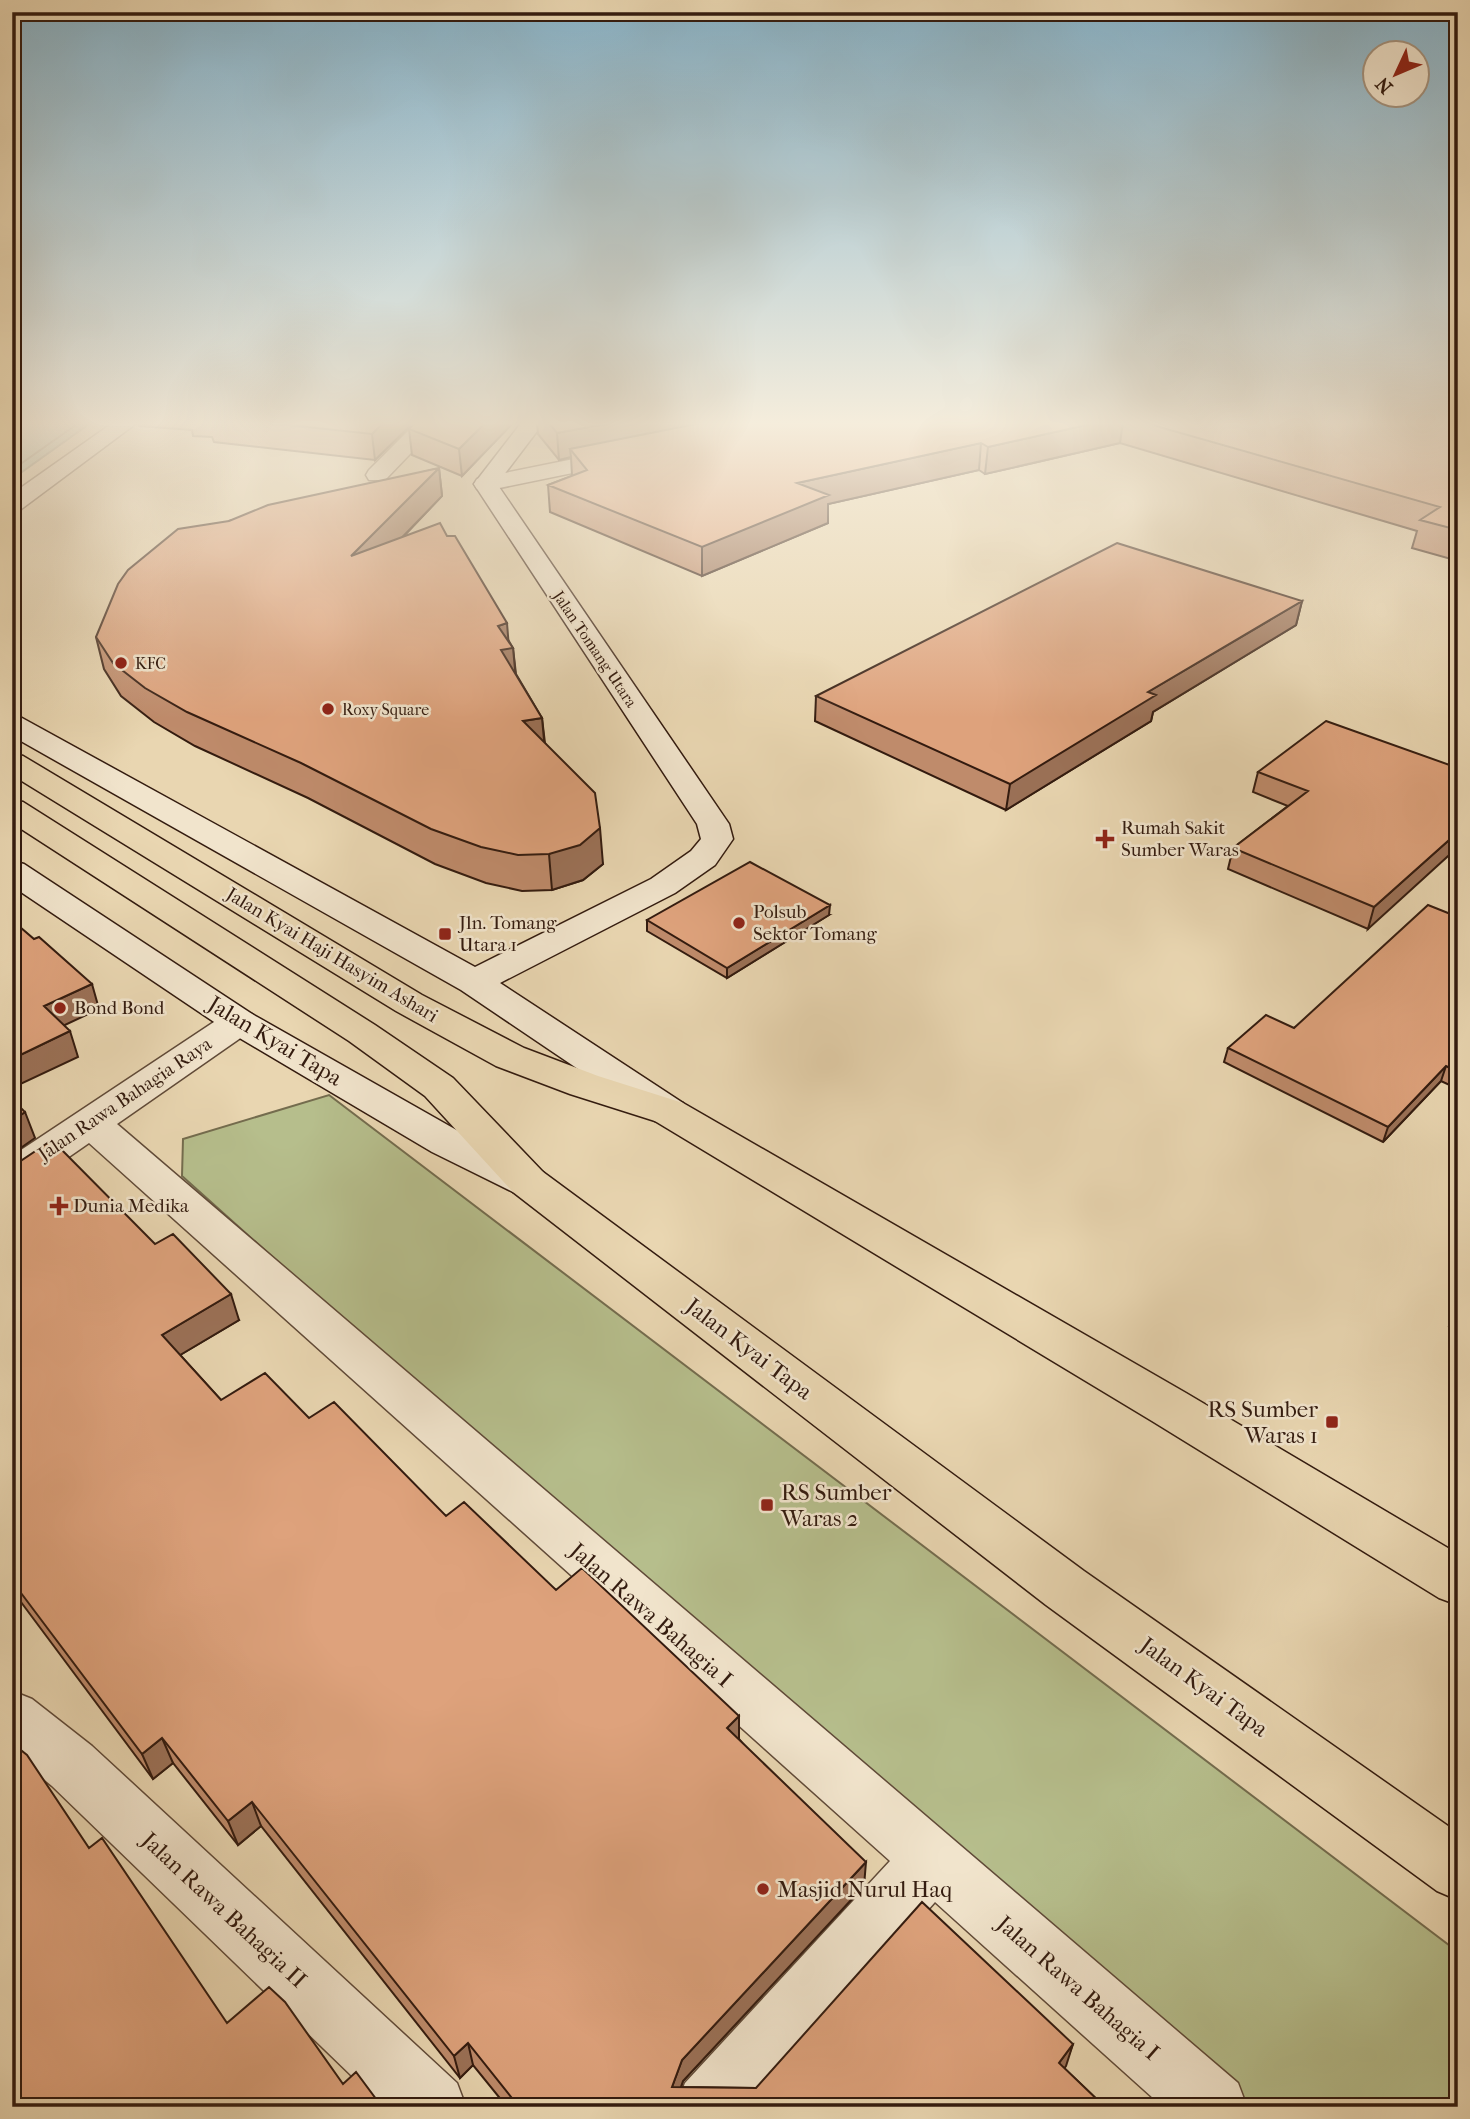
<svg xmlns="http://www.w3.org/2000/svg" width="1470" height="2119" font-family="'IM FELL French Canon',serif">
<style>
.green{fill:#b6be8c;stroke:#746c4e;stroke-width:2}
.water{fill:#98baa7;stroke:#707a6a;stroke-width:2}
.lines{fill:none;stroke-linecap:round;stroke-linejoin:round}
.shore{stroke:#666a5b;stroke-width:2}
.street-casing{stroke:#604a38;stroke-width:3}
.secondary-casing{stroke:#331b0f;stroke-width:3}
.primary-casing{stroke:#331b0f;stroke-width:3}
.street{fill:#f1e4cc;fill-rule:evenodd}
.secondary{fill:#f1e4cc;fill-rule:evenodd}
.primary{fill:#e9d6b1;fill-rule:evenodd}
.wall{fill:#bf8b6b;stroke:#331b0f;stroke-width:2}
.shaded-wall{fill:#9b7157;stroke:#331b0f;stroke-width:2}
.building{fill:#dea27c;stroke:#331b0f;stroke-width:2}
.poi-dot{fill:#8f2418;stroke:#f1e4cc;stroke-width:2.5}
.labels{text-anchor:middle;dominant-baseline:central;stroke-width:5;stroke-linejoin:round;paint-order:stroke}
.far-street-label{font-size:16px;fill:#331b0f;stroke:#f1e4cc}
.far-poi-label{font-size:16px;fill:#331b0f;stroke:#f1e4cc;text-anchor:start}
.poi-label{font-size:19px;fill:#331b0f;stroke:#f1e4cc;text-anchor:start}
.street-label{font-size:19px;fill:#331b0f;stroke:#f1e4cc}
.near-street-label{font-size:23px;fill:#331b0f;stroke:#f1e4cc}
.near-poi-label{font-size:23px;fill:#331b0f;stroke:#f1e4cc;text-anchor:start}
</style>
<rect width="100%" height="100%" fill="#e9d6b1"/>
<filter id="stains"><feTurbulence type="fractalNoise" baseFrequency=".00286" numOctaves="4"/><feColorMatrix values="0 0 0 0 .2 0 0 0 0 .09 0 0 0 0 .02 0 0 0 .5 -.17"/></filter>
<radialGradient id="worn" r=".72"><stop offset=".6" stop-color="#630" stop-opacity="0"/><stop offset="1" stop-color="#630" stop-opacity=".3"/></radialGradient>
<path class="green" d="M329,1095L1458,1952V2107H1222L182,1176L183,1139Z"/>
<path class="water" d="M12,422H92L12,479Z"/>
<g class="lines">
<path class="shore" d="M12,470L80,422"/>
<defs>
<path id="street" d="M114,422H138L20,510L12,512V494Z
M417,422H438L433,430L385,480H369L366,475L369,470Z
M623,449L631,451L634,456L631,461L485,491L477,489L474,484L477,479L485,477Z
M239,1010L252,1014L258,1022L252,1030L117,1124L1238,2083L1247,2107H1163L935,1902L754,2107H676L685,2083L890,1861L89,1143L27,1186L12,1190V1156L226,1014Z
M12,1691L32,1699L92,1746L457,2083L466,2107H384L52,1786L12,1753Z"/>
<path id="secondary" d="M522,422H544L497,484L729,824L733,839L715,865L675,893L500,983L683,1103L689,1112L683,1121L669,1125L655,1121L461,990L12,736V715L22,718L475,967L651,879L691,851L701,839L697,824L474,484Z
M12,861L24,864L252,1014L460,1132L543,1172L549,1182L543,1192L528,1197L513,1192L432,1152L226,1030L12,886Z"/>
<path id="primary" d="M12,753L23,756L422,995L524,1048L598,1076L683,1103L1186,1393L1458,1554V1605L1439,1598L1152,1421L655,1121L570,1094L496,1066L396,1011L12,775Z
M12,800L23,802L375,1025L453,1078L543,1172L1084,1571L1458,1833V1900L1437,1891L1046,1605L513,1192L425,1096L349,1041L12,823Z"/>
</defs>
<use href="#street" class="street-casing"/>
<use href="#secondary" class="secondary-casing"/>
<use href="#primary" class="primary-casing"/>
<use href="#street" class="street"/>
<use href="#secondary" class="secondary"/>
<use href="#primary" class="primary"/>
</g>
<path class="wall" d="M138,422H414L375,460L214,442L212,437L193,436L192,430L139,426Z
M514,422L462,476L412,455L409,429Z
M537,422H1458V561L1412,548L1417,531L1120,443L985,474L979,470L828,504V523L702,576L550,512L548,485L572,476L571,457L559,460L538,434Z
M439,468L442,496L404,536H447L513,648L516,674L542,718L545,743L603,864L583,880L552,890L522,891L486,883L435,864L308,798L195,746L154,722L121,696L104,669L96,637L229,521Z
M1302,601L1296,625L1153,712L1151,721L1006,810L815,721L816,696Z
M1458,768L1368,929L1228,869L1233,848L1288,806L1253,792L1258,772Z
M829,915L727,978L647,931V920Z
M1458,917V1089L1441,1081L1383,1142L1224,1062L1228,1048L1294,1028Z
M12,1164L155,1244L239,1320L180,1355L221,1400L309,1418L446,1516L556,1590L739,1739L864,1886L683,2081L681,2087L756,2088L1073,2044L1064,2068L1105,2107H507L473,2065L460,2078L261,1826L238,1845L173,1763L153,1779L12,1590Z
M1458,1305V1330L1449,1326Z"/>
<path class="shaded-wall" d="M384,422H414L375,460L372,434Z
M486,422H514L462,476L459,449Z
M616,422H748L570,449L571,457L559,460L557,433Z
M1100,422H1123L1120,443L985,474L988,447Z
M981,443L979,470L828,504V523L702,576V547L797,483Z
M439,468L442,496L355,586L351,556Z
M1302,601L1296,625L1153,712L1151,721L1006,810L1010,784L1148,692Z
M507,623L509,648H513L516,680L504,682L498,626Z
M542,718L545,751L523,721Z
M600,828L603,864L583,880L552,890L549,854Z
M1458,832V847L1368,929L1374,907Z
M830,905L829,915L727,978V968Z
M92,984L99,1009L52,1031L44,1006Z
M70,1031L78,1057L12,1088V1059Z
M1446,1066L1441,1081L1383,1142L1388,1127Z
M25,1112L35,1138L12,1154V1121Z
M231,1294L239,1320L170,1361L162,1335Z
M739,1716V1741L727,1728Z
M162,1738L173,1763L153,1779L142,1754Z
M252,1802L261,1826L238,1845L228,1821Z
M866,1862L864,1886L683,2081L674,2107L672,2087L682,2060Z
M468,2043L473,2065L460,2078L454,2056Z
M1073,2044L1066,2066L1052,2084L1059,2063Z"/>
<path class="building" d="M261,422H384L372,434Z
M416,422H486L459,449L409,429Z
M548,422H616L557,433Z
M706,422H1100L988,447L981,443L797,483L829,495L702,547L548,485L587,470L570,449Z
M1142,422H1458V530L1420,520L1440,507Z
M439,468L351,556L440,523L447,536H455L507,623L498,626L513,648L501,650L542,718L523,721L595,793L600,828L580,845L549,854L518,855L481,847L431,829L301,763L187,712L145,688L113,663L96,637L118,584L128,570L178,529L229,521L268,505Z
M1117,543L1302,601L1148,692L1156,695L1010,784L816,696Z
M1326,721L1458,768V832L1374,907L1233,848L1308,791L1258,772Z
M750,862L830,905L727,968L647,920Z
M1428,905L1458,917V1072L1446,1066L1388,1127L1228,1048L1266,1015L1294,1028Z
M12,921H13L34,939L39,937L92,984L44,1006L70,1031L12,1059Z
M12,1104L21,1108L25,1112L12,1121Z
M52,1140L155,1244L173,1234L231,1294L162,1335L221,1400L265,1373L309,1418L334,1402L446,1516L464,1502L556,1590L582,1568L739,1716L727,1728L866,1862L682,2060L672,2087L756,2088L922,1902L1073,2044L1059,2063L1105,2107H519L468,2043L454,2056L252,1802L228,1821L162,1738L142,1754L12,1581V1164L19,1162Z
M12,1743L27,1755L89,1848L102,1838L227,2023L269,1987L285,2002L343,2084L356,2072L382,2107H12Z"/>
<linearGradient id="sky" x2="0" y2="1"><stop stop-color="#88b6ce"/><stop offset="0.59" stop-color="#f5eddc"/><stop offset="1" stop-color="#f5eddc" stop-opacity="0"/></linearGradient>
<rect width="1470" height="718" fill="url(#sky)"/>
<g class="poi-dot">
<circle cx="121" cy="663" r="7"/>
<circle cx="328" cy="709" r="7"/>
<path d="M1101.5 828.5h7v7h7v7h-7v7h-7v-7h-7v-7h7z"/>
<circle cx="739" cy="923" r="7"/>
<rect x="438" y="927" width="14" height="14" rx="3.5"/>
<circle cx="60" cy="1008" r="7"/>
<path d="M55.5 1195.5h7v7h7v7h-7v7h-7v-7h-7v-7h7z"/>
<rect x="1325" y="1415" width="14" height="14" rx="3.5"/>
<rect x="760" y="1498" width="14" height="14" rx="3.5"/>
<circle cx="763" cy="1889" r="7"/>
</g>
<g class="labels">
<g class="far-street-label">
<text transform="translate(595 649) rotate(56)">Jalan Tomang Utara</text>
</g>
<g class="far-poi-label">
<text x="135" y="663">KFC</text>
<text x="342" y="709">Roxy Square</text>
</g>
<g class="poi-label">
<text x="1121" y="828">Rumah Sakit<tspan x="1121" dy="22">Sumber Waras</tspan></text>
<text x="753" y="912">Polsub<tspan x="753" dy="22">Sektor Tomang</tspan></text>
<text x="459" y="923">Jln. Tomang<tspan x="459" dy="22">Utara 1</tspan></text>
<text x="74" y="1008">Bond Bond</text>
<text x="73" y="1206">Dunia Medika</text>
</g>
<g class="street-label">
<text transform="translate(332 955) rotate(31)">Jalan Kyai Haji Hasyim Ashari</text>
<text transform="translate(125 1099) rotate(-34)">Jalan Rawa Bahagia Raya</text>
</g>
<g class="near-street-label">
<text transform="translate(275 1041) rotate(31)">Jalan Kyai Tapa</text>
<text transform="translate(749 1349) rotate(37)">Jalan Kyai Tapa</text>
<text transform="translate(651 1615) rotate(41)">Jalan Rawa Bahagia I</text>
<text transform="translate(1204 1687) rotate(36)">Jalan Kyai Tapa</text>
<text transform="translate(224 1910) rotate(43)">Jalan Rawa Bahagia II</text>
<text transform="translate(1078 1988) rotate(41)">Jalan Rawa Bahagia I</text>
</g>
<g class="near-poi-label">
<text x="1318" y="1409" text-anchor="end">RS Sumber<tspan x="1318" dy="26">Waras 1</tspan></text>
<text x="781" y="1492">RS Sumber<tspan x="781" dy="26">Waras 2</tspan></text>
<text x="777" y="1889">Masjid Nurul Haq</text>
</g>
</g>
<rect width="1470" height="2119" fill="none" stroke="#e9d6b1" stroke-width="42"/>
<rect x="14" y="14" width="1442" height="2091" fill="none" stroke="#331b0f" stroke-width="3.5"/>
<rect x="21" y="21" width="1428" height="2077" fill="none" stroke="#331b0f" stroke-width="2"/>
<g transform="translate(1396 74) rotate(226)"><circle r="33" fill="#f1e4cc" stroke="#a59480" stroke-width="2"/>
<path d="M0-5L12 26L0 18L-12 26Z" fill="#8f2418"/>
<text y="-10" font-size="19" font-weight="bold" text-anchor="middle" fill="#331b0f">N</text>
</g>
<rect width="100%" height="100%" filter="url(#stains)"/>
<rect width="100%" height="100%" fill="url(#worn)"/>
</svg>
